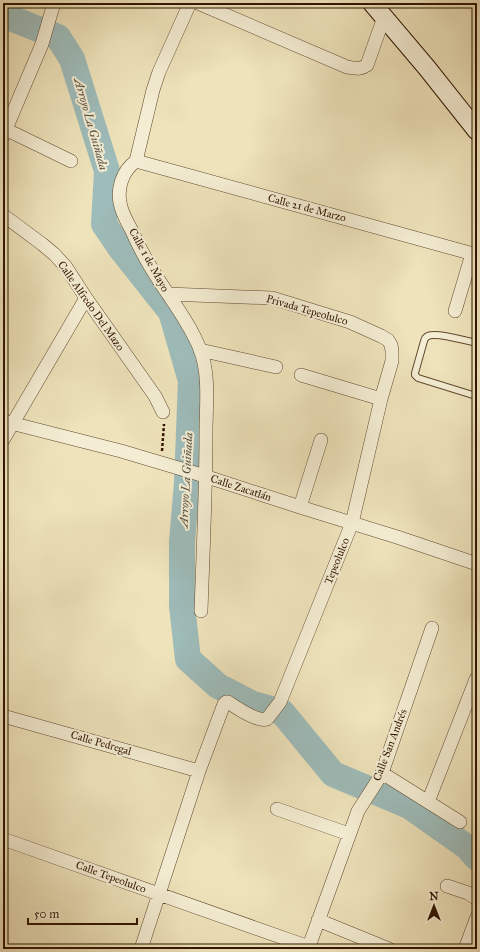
<svg xmlns="http://www.w3.org/2000/svg" width="480" height="952" font-family="'IM FELL Great Primer',serif">
<style>
.lines{fill:none;stroke-linecap:round;stroke-linejoin:round}
.river{stroke:#9ebcba;stroke-width:26}
.lane-casing{stroke:#60482f;stroke-width:8}
.street-casing{stroke:#60482f;stroke-width:14}
.secondary-casing{stroke:#311400;stroke-width:20}
.path{stroke:#311400;stroke-width:2.5;stroke-dasharray:3 2;stroke-linecap:butt}
.lane{stroke:#f4edd3;stroke-width:6}
.street{stroke:#f4edd3;stroke-width:13}
.secondary{stroke:#f4edd3;stroke-width:18}
.labels{text-anchor:middle;dominant-baseline:central;stroke-width:4;stroke-linejoin:round;paint-order:stroke}
.street-label{font-size:11px;fill:#311400;stroke:#f4edd3}
.water-label{font-size:12px;font-style:italic;fill:#574f41;stroke:#f4edd3}
</style>
<rect width="100%" height="100%" fill="#eee3bb"/>
<filter id="stains"><feTurbulence type="fractalNoise" baseFrequency=".005" numOctaves="4"/><feColorMatrix values="0 0 0 0 .2 0 0 0 0 .09 0 0 0 0 .02 0 0 0 .5 -.17"/></filter>
<radialGradient id="worn" r=".72"><stop offset=".6" stop-color="#630" stop-opacity="0"/><stop offset="1" stop-color="#630" stop-opacity=".3"/></radialGradient>
<g class="lines">
<path class="river" d="M3,15L58,37L72,59L107,171L104,224L121,249L171,312L191,381L187,482L182,542V606L188,659L218,686L253,704L282,712L333,774L409,806L467,847L477,858"/>
<defs>
<path id="lane" d="M476,396L418,378L415,375V373L424,341C425,337 428,335 433,335C444,334 466,341 477,343"/>
<path id="street" d="M190,3L159,72L153,90L136,161C122,171 116,190 121,207C123,214 127,222 131,229C141,252 154,274 168,294C180,312 192,329 200,349C210,375 206,405 206,433C206,492 203,552 201,611
M198,3L347,67C355,68 360,70 367,65L384,17
M3,128L71,161
M3,136L42,44L54,3
M136,161L477,255
M3,215L42,244L54,254L66,267L86,298L155,396L163,412
M455,311L472,254
M200,350L276,367
M301,375L381,399
M3,421L121,451L195,473L300,507L397,537L477,564
M3,440L86,298
M300,507L321,440
M3,716L199,771
M382,773L460,822
M428,802L476,679
M277,809L349,834
M3,839L309,947
M447,886L468,893L477,899
M318,920L389,949
M141,949L199,771L224,704L226,702H228C237,708 257,722 267,719L280,702L352,523L381,399L392,361V351L391,345L388,340L381,336L350,322L272,298L168,294
M308,949L358,811L376,783L382,773L432,628
M465,949L477,917"/>
<path id="secondary" d="M372,3L427,68L477,131"/>
</defs>
<use href="#lane" class="lane-casing"/>
<use href="#street" class="street-casing"/>
<use href="#secondary" class="secondary-casing"/>
<path class="path" d="M162,451L164,424"/>
<use href="#lane" class="lane"/>
<use href="#street" class="street"/>
<use href="#secondary" class="secondary"/>
</g>
<g class="labels">
<g class="street-label">
<text transform="translate(307 208) rotate(15)">Calle 21 de Marzo</text>
<text transform="translate(149 260) rotate(61)">Calle 1 de Mayo</text>
<text transform="translate(91 306) rotate(55)">Calle Alfredo Del Mazo</text>
<text transform="translate(307 310) rotate(16)">Privada Tepeolulco</text>
<text transform="translate(241 488) rotate(18)">Calle Zacatlán</text>
<text transform="translate(337 561) rotate(-68)">Tepeolulco</text>
<text transform="translate(101 743) rotate(16)">Calle Pedregal</text>
<text transform="translate(390 745) rotate(-69)">Calle San Andrés</text>
<text transform="translate(111 877) rotate(20)">Calle Tepeolulco</text>
</g>
<g class="water-label">
<text transform="translate(91 124) rotate(74)">Arroyo La Guiñada</text>
<text transform="translate(186 480) rotate(-87)">Arroyo La Guiñada</text>
</g>
</g>
<rect width="480" height="952" fill="none" stroke="#eee3bb" stroke-width="16"/>
<rect x="4" y="4" width="472" height="944" fill="none" stroke="#311400" stroke-width="2"/>
<rect x="8" y="8" width="464" height="936" fill="none" stroke="#311400"/>
<g transform="translate(434 906)" stroke="#f4edd3" stroke-width="3" paint-order="stroke">
<path d="M0-3L7 15L0 10L-7 15Z" fill="#311400"/>
<text y="-6" font-size="11" font-weight="bold" text-anchor="middle" fill="#311400">N</text>
</g>
<path d="M28 918v6h109v-6" fill="none" stroke="#311400" stroke-width="2"/>
<text x="34" y="918" font-size="12" fill="#311400" stroke="#f4edd3" stroke-width="3" paint-order="stroke">50 m</text>
<rect width="100%" height="100%" filter="url(#stains)"/>
<rect width="100%" height="100%" fill="url(#worn)"/>
</svg>
